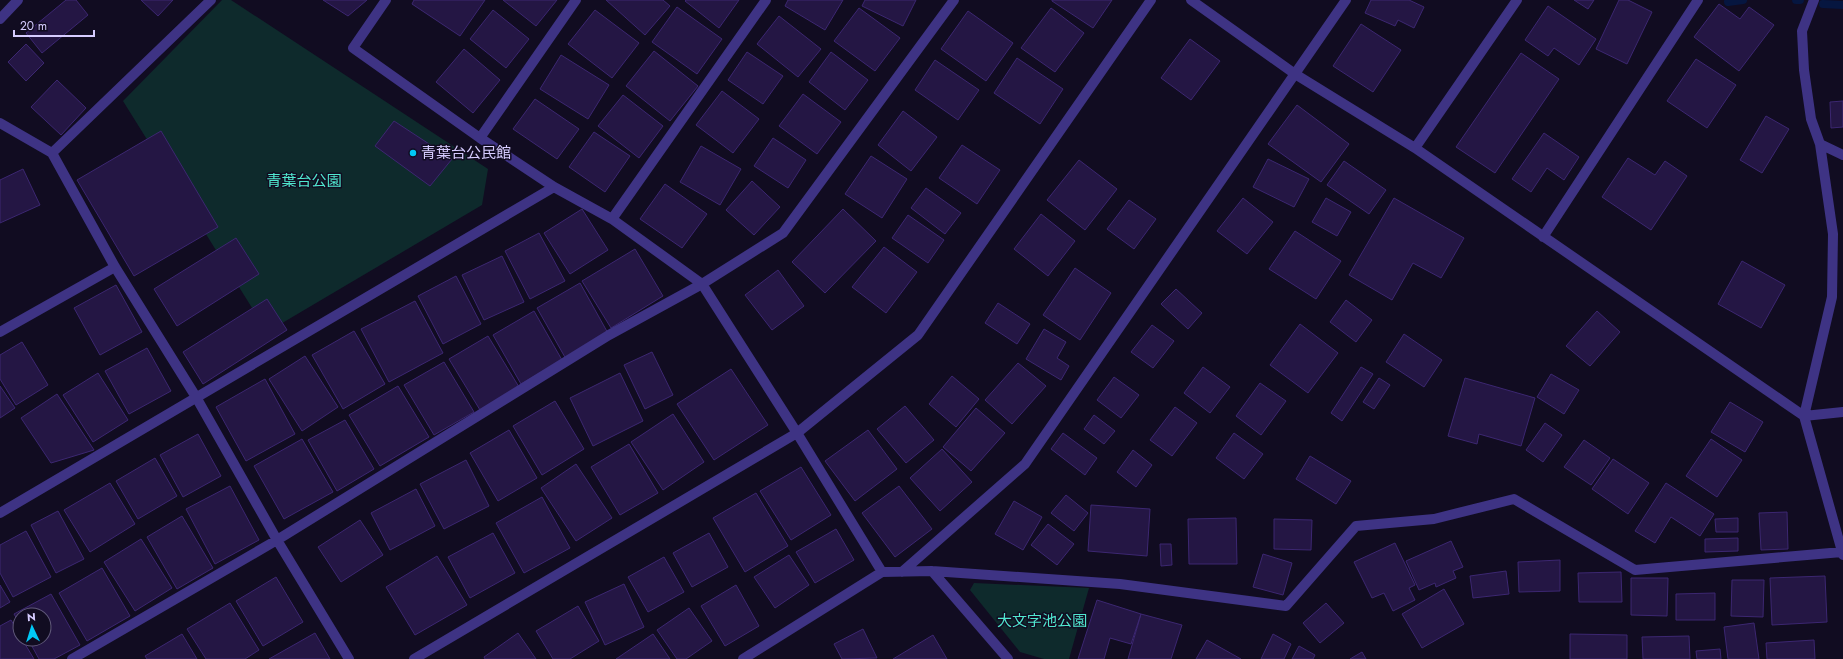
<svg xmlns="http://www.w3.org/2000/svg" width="1843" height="659" font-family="Jost,'Noto Sans JP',sans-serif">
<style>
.green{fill:#0e2a2c}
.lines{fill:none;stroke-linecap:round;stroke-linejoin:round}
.stream{stroke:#061640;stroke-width:8}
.building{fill:#241644;stroke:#3c2771}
.minor{stroke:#3e3384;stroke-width:10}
.poi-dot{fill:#00c8f7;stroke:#110c21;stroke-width:1.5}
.labels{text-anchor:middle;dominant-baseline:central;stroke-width:3;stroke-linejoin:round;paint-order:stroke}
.poi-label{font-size:15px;fill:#d6ccff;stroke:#110c21;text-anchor:start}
.park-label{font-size:15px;fill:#50e7cf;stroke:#110c21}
</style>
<rect width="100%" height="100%" fill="#110c21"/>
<path class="green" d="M222,0H231L488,169L482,205L267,332L123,101Z
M974,583L1089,588L1069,659H1044L1020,652L970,590Z"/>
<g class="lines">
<path class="stream" d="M1796,0H1800
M1728,2L1743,0
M1823,4L1843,5"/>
</g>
<path class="building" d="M66,0H76L88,15L42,53L26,33Z
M141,0H173L158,16Z
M323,0H367L348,16Z
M414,0H485L460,36L412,4Z
M503,0H557L536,26Z
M606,0H663L670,6L645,35Z
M686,0H739L719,28L685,1Z
M788,0H843L825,30L785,6Z
M865,0H916L903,26L862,6Z
M1052,0H1112L1093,28L1052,1Z
M1371,0H1409L1424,7L1414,28L1398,20L1395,26L1365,13Z
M1574,0H1594L1588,9Z
M1619,0H1628L1652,12L1627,64L1596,49Z
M1719,4L1740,19L1749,7L1774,25L1739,71L1694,37Z
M1548,6L1596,39L1579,65L1554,48L1548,56L1525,40Z
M677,7L722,39L697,74L652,42Z
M859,8L900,38L875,71L834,41Z
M1051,8L1084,33L1055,72L1021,48Z
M493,10L529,39L506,68L470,39Z
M595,10L639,43L612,78L568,44Z
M968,11L1013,43L986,81L941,49Z
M779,16L821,49L798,77L757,44Z
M1361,24L1401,50L1373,92L1333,66Z
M1190,39L1220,61L1191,100L1161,78Z
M26,44L44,63L26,81L8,62Z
M464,49L500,80L473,113L436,82Z
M654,51L698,86L670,121L626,86Z
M747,52L783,76L763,104L728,80Z
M831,52L868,80L845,110L809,82Z
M1521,53L1559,79L1495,173L1456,147Z
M561,55L609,85L588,119L540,89Z
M1017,58L1063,89L1040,124L994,93Z
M1696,59L1736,85L1707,128L1667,101Z
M935,60L979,90L958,120L915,90Z
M57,80L86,108L61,135L31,107Z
M722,91L759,119L733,153L696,125Z
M803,94L841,122L817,154L779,126Z
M623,95L663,126L639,158L598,126Z
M535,99L579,129L557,159L513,129Z
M1843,101V127L1831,128L1830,102Z
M1297,105L1349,144L1321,182L1268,144Z
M903,111L937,137L911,171L878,145Z
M1766,116L1789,129L1762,173L1740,160Z
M394,121L452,159L430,186L375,146Z
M161,131L218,227L134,276L77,180Z
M594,132L630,156L605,192L569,167Z
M1544,133L1579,157L1564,180L1547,168L1531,192L1512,179Z
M773,138L806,160L788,188L754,166Z
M962,145L1000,170L977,204L939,178Z
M701,146L741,169L720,205L680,182Z
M871,156L907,179L882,218L845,194Z
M1628,158L1655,175L1665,161L1687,176L1651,230L1602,197Z
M1268,159L1309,179L1294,207L1253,187Z
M1079,160L1117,189L1085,230L1047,200Z
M1344,161L1386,190L1369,214L1327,185Z
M23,169L40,205L0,223V180Z
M752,181L780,207L754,235L726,210Z
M665,184L707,214L682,248L640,219Z
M926,188L961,213L945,234L911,208Z
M1243,198L1273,222L1247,254L1217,231Z
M1326,198L1351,212L1337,236L1312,222Z
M1394,198L1464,238L1441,278L1413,263L1392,300L1349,275Z
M1129,200L1156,219L1134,249L1107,229Z
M582,209L608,250L570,274L544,233Z
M843,209L876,241L825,293L792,262Z
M1041,214L1075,241L1048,276L1014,249Z
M908,215L944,240L928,263L892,238Z
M1295,231L1341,261L1316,299L1269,269Z
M539,233L565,281L530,299L505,251Z
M236,238L259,274L177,326L154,289Z
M884,247L917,272L886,313L852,287Z
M635,249L663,296L611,328L582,281Z
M502,256L524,302L484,320L462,275Z
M1742,261L1785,285L1761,328L1718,304Z
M1075,268L1111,293L1080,340L1043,315Z
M778,270L804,306L772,330L745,295Z
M456,276L481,324L443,344L418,296Z
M580,283L609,335L566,359L537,308Z
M116,285L142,332L100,355L74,308Z
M1176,289L1202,313L1188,329L1161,304Z
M267,299L287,330L203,384L183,352Z
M1346,300L1372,320L1356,342L1330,322Z
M415,301L443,353L389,382L361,329Z
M998,303L1030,324L1017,344L985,323Z
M534,311L562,360L521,384L493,335Z
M1597,311L1620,332L1590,366L1566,346Z
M1300,324L1338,353L1308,393L1270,365Z
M1152,325L1174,341L1153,368L1131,352Z
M1044,329L1066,342L1057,358L1069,366L1061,380L1026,359Z
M354,331L385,384L343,409L312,355Z
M1404,334L1442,360L1424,387L1386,362Z
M488,336L519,387L480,410L449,359Z
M22,342L48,385L16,405L0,379V355Z
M147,348L171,391L129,414L105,371Z
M652,352L673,395L645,409L624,365Z
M305,356L338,407L302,431L269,379Z
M444,362L474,412L434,435L404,385Z
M1018,363L1046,386L1012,424L985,400Z
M1203,367L1230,387L1210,413L1184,393Z
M1361,367L1373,374L1342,421L1331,413Z
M731,369L768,425L714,460L677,404Z
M98,373L128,420L93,442L63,395Z
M620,373L643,421L593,446L570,398Z
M1551,374L1579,390L1564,414L1537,397Z
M952,376L979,399L956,427L929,404Z
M1114,377L1139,395L1121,418L1097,400Z
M1379,378L1390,385L1374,409L1363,402Z
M1465,378L1535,398L1521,446L1479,434L1477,444L1448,436Z
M265,379L295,434L246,461L216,407Z
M1260,383L1286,401L1261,435L1236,416Z
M0,386L15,408L0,418Z
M398,386L429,437L380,466L349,415Z
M57,394L94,450L51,463L21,418Z
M555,401L584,449L542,475L513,426Z
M1730,402L1763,422L1745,452L1711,432Z
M905,406L934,440L906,463L877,429Z
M1175,407L1197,423L1172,456L1150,440Z
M976,408L1005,433L971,471L943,447Z
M673,414L704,462L663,490L631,442Z
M1094,415L1115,431L1104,444L1084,429Z
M345,420L374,469L337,491L308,440Z
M1545,423L1562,435L1543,462L1526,450Z
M509,430L537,478L498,501L470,453Z
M868,430L897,469L855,501L825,461Z
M1063,433L1097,458L1085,475L1051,449Z
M1234,433L1263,454L1244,479L1216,458Z
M198,434L221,476L183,497L160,455Z
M302,439L333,492L284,519L254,466Z
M1711,439L1742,460L1717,497L1686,476Z
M1584,440L1610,458L1591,485L1564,467Z
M629,444L658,493L620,515L591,467Z
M942,449L972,482L940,511L910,478Z
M1133,450L1152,465L1136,487L1117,472Z
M1310,456L1351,481L1336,504L1296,479Z
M155,458L177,496L138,519L116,481Z
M1613,459L1649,483L1628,514L1592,489Z
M466,460L489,506L444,529L420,484Z
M576,464L612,518L576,541L541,488Z
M801,467L831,515L791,540L760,491Z
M110,483L135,524L90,552L64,510Z
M1666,483L1714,514L1700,536L1671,517L1655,543L1635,531Z
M230,486L259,540L215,564L186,509Z
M899,486L932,529L895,557L862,513Z
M416,489L435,526L390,550L371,513Z
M756,493L788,546L745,572L713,518Z
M1066,495L1088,513L1074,531L1051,513Z
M542,497L570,548L524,573L496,523Z
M1014,501L1042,517L1023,550L995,534Z
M1091,505L1150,509L1147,556L1088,551Z
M58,511L84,559L56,573L31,525Z
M1787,512L1788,549L1761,550L1759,513Z
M182,516L213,568L177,589L147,537Z
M1236,518L1237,564H1189L1188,519Z
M1738,518V532H1716L1715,519Z
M1274,519L1312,520L1311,550L1274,549Z
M360,520L383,555L341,582L318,547Z
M1048,524L1074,544L1057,565L1031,545Z
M836,529L854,560L815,583L796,552Z
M26,531L51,577L13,597L0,573V545Z
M493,533L515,573L470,598L448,557Z
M709,533L728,567L692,587L673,553Z
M1738,538V551L1705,552V539Z
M141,539L172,588L135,611L104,562Z
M1451,541L1463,567L1453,571L1456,578L1436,587L1435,583L1419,590L1406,561Z
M1395,543L1415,585L1409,588L1415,600L1393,611L1384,593L1372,598L1354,562Z
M1160,544H1171L1172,565L1161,566Z
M1263,554L1292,563L1283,595L1253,587Z
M789,555L809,585L775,608L754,577Z
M437,556L467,605L415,635L386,587Z
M664,557L684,592L648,612L628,577Z
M1560,560V591L1519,592L1518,562Z
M102,568L130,616L87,641L59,593Z
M1506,571L1509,594L1473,598L1470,576Z
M1621,572L1622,602H1579L1578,573Z
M1825,576L1827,622L1772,625L1770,578Z
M276,577L303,622L263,646L236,601Z
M1631,578H1668L1667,616L1631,615Z
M1732,580H1764L1763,617L1731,616Z
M624,584L644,627L605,645L585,602Z
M0,585L10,602L0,608Z
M736,585L759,626L725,646L701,606Z
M1444,589L1464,624L1422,648L1402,614Z
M1715,593V620H1676V594Z
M51,594L80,645L54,659H39L28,639H44V615H20V624L14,614Z
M1097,600L1141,614L1131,644L1110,638L1104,659H1078Z
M230,603L259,650L245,659H206L187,629Z
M1326,603L1344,623L1320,643L1303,623Z
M578,606L599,641L570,659H553L536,631Z
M689,608L712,641L686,659H677L657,630Z
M1141,614L1182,625L1171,659H1128Z
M11,620L20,635V639H22L34,659H0V626Z
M1754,623L1759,659H1728L1724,627Z
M863,629L877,658L842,659L834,644Z
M315,633L330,659H269Z
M518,633L536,659H485L484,657Z
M182,634L197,659H147L145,656Z
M653,634L670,659H616Z
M1273,634L1291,644L1284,659H1261Z
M1570,634L1627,635V659H1570Z
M933,635L947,659H893Z
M1689,636L1690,659H1643L1642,637Z
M1207,640L1241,659H1196Z
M1814,640L1815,659H1767L1766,643Z
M1299,646L1315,655L1313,659H1292Z
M1720,649L1721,659H1697L1696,651Z
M1362,652L1366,659H1350Z"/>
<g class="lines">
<path class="minor" d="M386,0L353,48L480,138L554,187L612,219L702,284L797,433L882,572
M1191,0L1295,74L1415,148L1804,416L1843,412
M1814,0L1802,31L1804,70L1811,119L1820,144L1833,234L1832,297L1804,416L1843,555
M0,19L18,0
M0,123L52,153L115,267L196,397L277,540L349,659
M480,138L576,0
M1820,144L1843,155
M1415,148L1517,0
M52,153L211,0
M612,219L766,0
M1543,237L1698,0
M0,332L115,267
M0,513L554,187
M932,571L1008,659
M902,572L1025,464L1346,0
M72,659L277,540L609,335L702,284L783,233L954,0
M414,659L797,433L918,335L1151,0
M743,659L882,572L932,571L1120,584L1286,606L1356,526L1434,519L1514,499L1635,570L1842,552"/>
</g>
<circle class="poi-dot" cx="413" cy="153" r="4"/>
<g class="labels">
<g class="poi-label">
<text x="421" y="153">青葉台公民館</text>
</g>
<g class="park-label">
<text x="304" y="181">青葉台公園</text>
<text x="1042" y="621">大文字池公園</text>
</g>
</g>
<g transform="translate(32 627) rotate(356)"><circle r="19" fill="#110c21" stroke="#60597a"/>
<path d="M0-3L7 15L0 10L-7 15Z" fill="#00c8f7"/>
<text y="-6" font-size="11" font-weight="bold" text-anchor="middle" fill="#d6ccff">N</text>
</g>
<path d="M14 30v6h80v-6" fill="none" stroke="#d6ccff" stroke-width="2"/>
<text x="20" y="30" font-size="12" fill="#d6ccff" stroke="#110c21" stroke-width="3" paint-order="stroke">20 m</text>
</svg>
